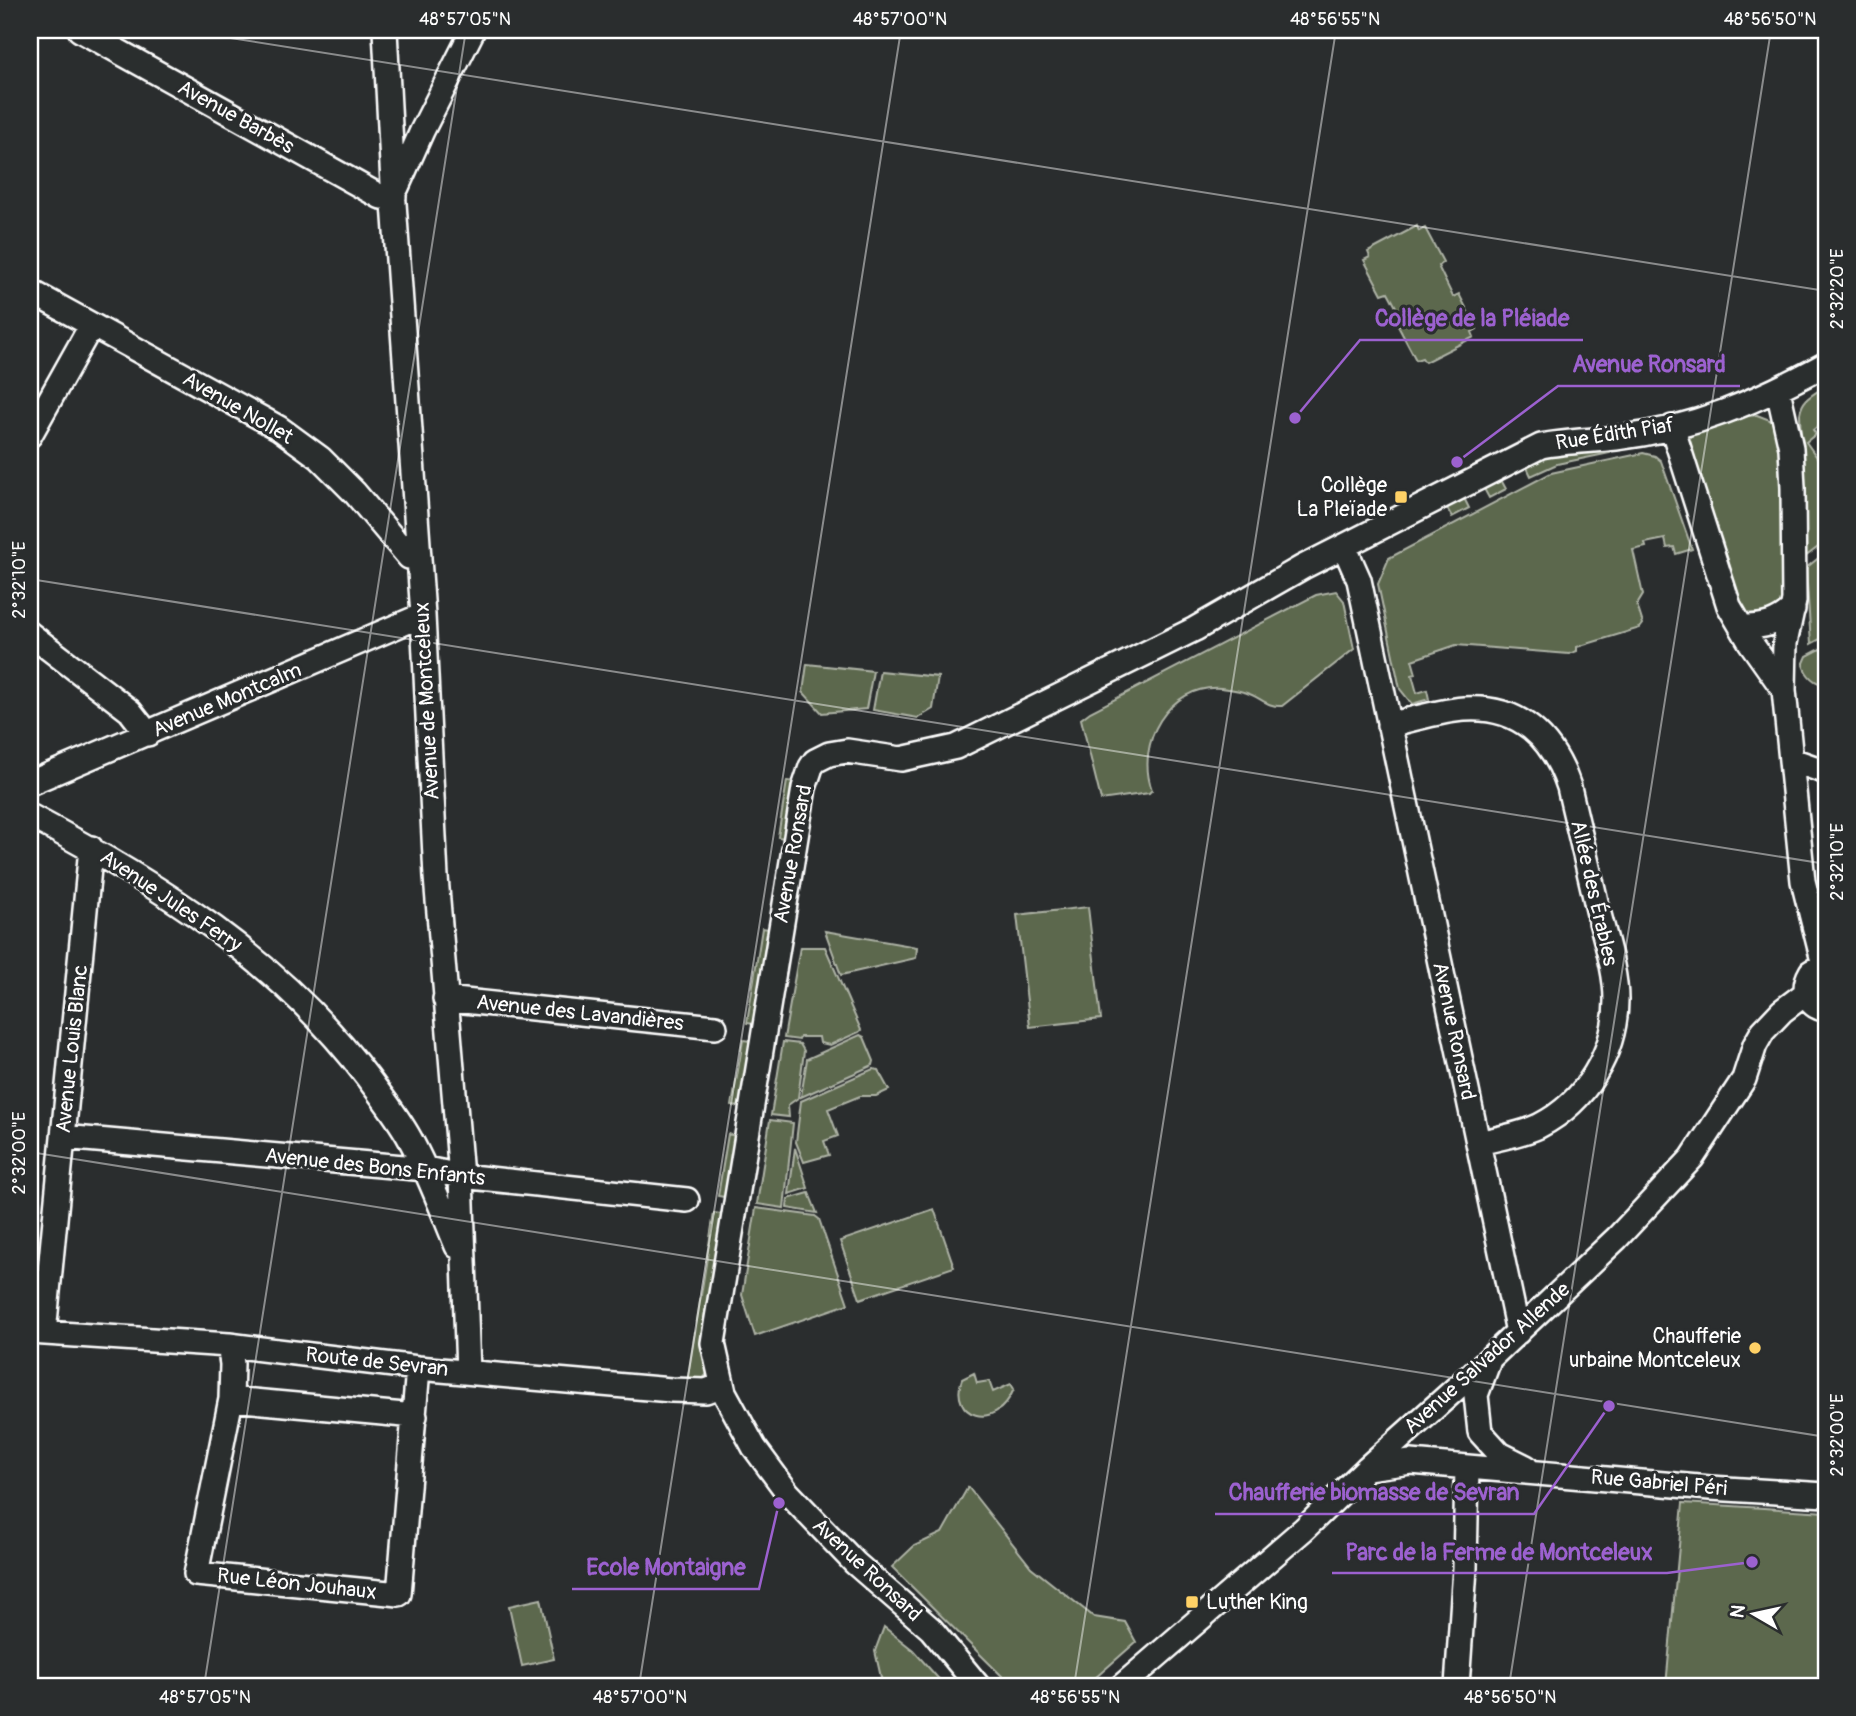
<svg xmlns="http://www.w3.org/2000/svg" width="1856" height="1716" font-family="Pangolin,sans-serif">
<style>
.green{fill:#5c674e;stroke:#aeb3a6;stroke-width:2}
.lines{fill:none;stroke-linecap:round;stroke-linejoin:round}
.minor-casing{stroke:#fff;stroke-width:28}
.minor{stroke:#2a2d2e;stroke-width:23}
.ticks{fill:none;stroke:#fff;stroke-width:2;stroke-opacity:0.45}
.poi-dot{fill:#ffd166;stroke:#2a2d2e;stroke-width:2.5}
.labels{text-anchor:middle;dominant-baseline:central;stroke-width:6;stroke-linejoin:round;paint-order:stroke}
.street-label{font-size:21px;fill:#fff;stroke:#2a2d2e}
.poi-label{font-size:21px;fill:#fff;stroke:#2a2d2e;text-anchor:end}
.leader{fill:none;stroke:#9c61cf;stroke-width:2.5}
.callout-dot{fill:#9c61cf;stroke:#2a2d2e;stroke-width:2.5}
.callout-label{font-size:23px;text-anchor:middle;font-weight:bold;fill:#9c61cf;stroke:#2a2d2e;stroke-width:6;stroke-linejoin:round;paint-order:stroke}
.neatline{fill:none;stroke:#fff;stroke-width:2.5}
.ticks-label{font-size:18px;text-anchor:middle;fill:#fff}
</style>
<rect width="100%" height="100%" fill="#2a2d2e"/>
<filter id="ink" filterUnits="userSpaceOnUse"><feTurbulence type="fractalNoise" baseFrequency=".0143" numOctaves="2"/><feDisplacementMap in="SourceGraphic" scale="14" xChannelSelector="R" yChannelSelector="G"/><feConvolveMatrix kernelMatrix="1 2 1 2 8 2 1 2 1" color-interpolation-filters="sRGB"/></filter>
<g filter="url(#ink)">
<path class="green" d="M1417,226L1419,231L1425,228L1443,262L1438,266L1453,297L1459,294L1477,329L1472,332L1474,337L1425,362L1422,358L1416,360L1398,326L1404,322L1388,292L1382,294L1364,260L1370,257L1368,252Z
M1826,386V420L1813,430L1816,434L1806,442L1826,470V541L1805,557L1800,414C1802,398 1814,394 1826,386Z
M1757,415L1770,420L1780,431L1787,606L1764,620L1743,615L1688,440C1699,420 1736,418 1757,415Z
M1610,447V453L1557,464L1531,476L1525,463L1551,453Z
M1643,453L1655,456L1661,461L1692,549L1676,554L1674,547L1667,548L1665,539L1645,543L1646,547L1633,550L1643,595L1637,605L1643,624L1640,628L1577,647V651L1569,654L1456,645L1412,660L1416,674L1412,675L1417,693L1427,690L1429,699L1412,704L1400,689L1378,584L1389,558L1551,473Z
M1499,476L1506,489L1489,498L1482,485Z
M1463,496L1469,508L1452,517L1445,505Z
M1826,552V636L1811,644L1806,568Z
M1336,591L1344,601L1354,649L1282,706C1269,707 1263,700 1252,695C1243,691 1231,689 1221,688C1168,684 1135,744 1152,790L1149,793L1101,800L1081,719L1090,712L1316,595Z
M1826,646V666L1823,668L1826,673V685C1814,683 1807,677 1803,665L1807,656Z
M807,664L873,671L866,709L822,713L803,692Z
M880,671L938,677L933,709L918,718L873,710Z
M787,781L795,782L785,838L778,837Z
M1088,907L1101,1019L1030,1027L1017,915Z
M762,928L770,929L754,1024L747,1023Z
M825,931L917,947L916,958L841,975Z
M800,947H825L861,1030L859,1032L830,1045L820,1043L819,1037H800L799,1040L784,1038Z
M860,1035L864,1037L874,1061L873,1065L801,1097L807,1059Z
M743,1040L751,1041L740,1107L732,1106Z
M783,1042L800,1044L804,1051L798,1098L788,1105L789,1117L771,1115Z
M873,1069L878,1070L889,1090L876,1096H860L828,1109L838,1136L824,1141L829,1155L804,1162L796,1142L801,1101Z
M770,1120L793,1123L784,1208L757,1204Z
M728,1134L736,1136L725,1197L718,1196Z
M795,1148L808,1188L789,1194Z
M809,1193L817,1213L787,1208L788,1199Z
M756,1208L815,1216L819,1219L848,1304L755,1336L742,1295Z
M934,1209L954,1267L860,1299L840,1241Z
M714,1213L722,1214L704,1327L707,1374L700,1382L687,1383Z
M974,1373L977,1383L989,1381L993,1392L1011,1384L1014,1389C995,1434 948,1416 962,1379Z
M968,1487L1031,1567L1094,1617L1125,1622L1136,1642L1086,1686H1012L892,1567L914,1546L942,1533Z
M1683,1503L1826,1512V1686H1666Z
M541,1599L554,1659L522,1666L509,1606Z
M884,1627L913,1650L945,1686H926L924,1680L895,1686H883L875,1651Z"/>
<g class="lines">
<defs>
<path id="minor" d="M80,30L381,197H394
M385,30L394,203L423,615L436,877L461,1176L468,1372
M397,187L422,131L473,30
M30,291L279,428L320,458L355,493L409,557H419
M1778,390L1791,448L1793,488L1794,601L1785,643L1784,690L1803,881L1824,965
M1672,427L1729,606L1750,642L1784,690
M30,435L91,326
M1344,546L1359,580L1518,1332
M1742,627C1763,627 1778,624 1793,609
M30,634L130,711L148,734
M1389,725C1413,719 1439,711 1464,709C1519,705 1553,738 1569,787C1578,827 1588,866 1597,906C1604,936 1616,969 1616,1000C1616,1052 1586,1102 1539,1126C1520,1135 1499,1138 1478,1143
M1792,760L1826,772
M30,783L423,615
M30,816C160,885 278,958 368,1078C382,1097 398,1117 410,1139C429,1173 442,1210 457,1246
M1826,965L1811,972C1801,989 1807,1006 1826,1010
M445,999L715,1027
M63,1137L426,1169L461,1176L687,1200
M30,1332L229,1345L418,1368L671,1390L706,1391L722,1385
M44,1333L91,848
M229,1345L232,1364L231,1399
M1488,1363L1476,1395L1480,1432L1500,1454L1526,1467
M415,1416L231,1399L196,1574L399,1594L418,1368
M1367,1468L1411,1462L1710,1488L1826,1495
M978,1686L931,1629L855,1563L788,1493L754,1447L724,1392L713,1343L804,788L811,767L815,761L829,754L847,751L901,759L956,747L1195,629L1303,567L1541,446C1566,441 1590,441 1616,438C1694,429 1758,401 1826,364
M1122,1686L1304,1529L1367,1468L1489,1359L1617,1238L1692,1158L1744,1079L1755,1045L1763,1031L1782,1011L1806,993
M1457,1686L1465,1568L1467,1467"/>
</defs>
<use href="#minor" class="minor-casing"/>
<use href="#minor" class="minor"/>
</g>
</g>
<path class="ticks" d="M180,30L1826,291M30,40L31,30M30,579L1826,864M30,1152L1826,1437M204,1686L466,30M639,1686L901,30M1074,1686L1336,30M1509,1686L1771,30"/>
<g class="poi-dot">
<rect x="1394" y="490" width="14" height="14" rx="3.5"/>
<circle cx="1755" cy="1348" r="7"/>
<rect x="1185" y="1595" width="14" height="14" rx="3.5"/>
</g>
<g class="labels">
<g class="street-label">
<text transform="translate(236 117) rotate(29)">Avenue Barbès</text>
<text transform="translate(238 408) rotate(30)">Avenue Nollet</text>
<text transform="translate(1615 434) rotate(-9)">Rue Édith Piaf</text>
<text transform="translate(227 700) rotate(-23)">Avenue Montcalm</text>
<text transform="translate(427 701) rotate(-93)">Avenue de Montceleux</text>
<text transform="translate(793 854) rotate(-80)">Avenue Ronsard</text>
<text transform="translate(1594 893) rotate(77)">Allée des Érables</text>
<text transform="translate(171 901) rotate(34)">Avenue Jules Ferry</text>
<text transform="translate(580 1013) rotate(6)">Avenue des Lavandières</text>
<text transform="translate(1454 1031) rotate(78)">Avenue Ronsard</text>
<text transform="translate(72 1049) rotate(-84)">Avenue Louis Blanc</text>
<text transform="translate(375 1167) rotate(6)">Avenue des Bons Enfants</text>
<text transform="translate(1487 1358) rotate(-42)">Avenue Salvador Allende</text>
<text transform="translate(377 1362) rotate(6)">Route de Sevran</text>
<text transform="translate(1659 1483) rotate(5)">Rue Gabriel Péri</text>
<text transform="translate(867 1570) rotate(43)">Avenue Ronsard</text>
<text transform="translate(297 1584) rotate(6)">Rue Léon Jouhaux</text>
</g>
<g class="poi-label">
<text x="1387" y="485">Collège<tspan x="1387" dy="24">La Pleïade</tspan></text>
<text x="1741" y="1336">Chaufferie<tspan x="1741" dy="24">urbaine Montceleux</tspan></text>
<text x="1206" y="1602" text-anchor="start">Luther King</text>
</g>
</g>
<path class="leader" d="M1295 418L1360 340H1583M1457 462L1558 386H1740M1609 1406L1534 1514H1215M1752 1562L1667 1573H1332M779 1503L759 1589H572"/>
<g class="callout-dot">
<circle cx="1295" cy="418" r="7"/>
<circle cx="1457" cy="462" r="7"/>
<circle cx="1609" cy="1406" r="7"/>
<circle cx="1752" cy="1562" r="7"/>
<circle cx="779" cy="1503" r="7"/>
</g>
<g class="callout-label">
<text x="1472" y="326">Collège de la Pléiade</text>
<text x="1649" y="372">Avenue Ronsard</text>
<text x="1374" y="1500">Chaufferie biomasse de Sevran</text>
<text x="1499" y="1560">Parc de la Ferme de Montceleux</text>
<text x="666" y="1575">Ecole Montaigne</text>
</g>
<rect width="1856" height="1716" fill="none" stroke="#2a2d2e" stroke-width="77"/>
<g transform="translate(1754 1614) rotate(279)" stroke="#2a2d2e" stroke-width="5" paint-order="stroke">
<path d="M0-5L12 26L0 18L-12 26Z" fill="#ffffff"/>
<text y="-10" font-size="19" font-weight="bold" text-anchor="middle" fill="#ffffff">N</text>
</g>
<rect x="38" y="38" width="1780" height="1640" class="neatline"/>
<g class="ticks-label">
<text x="465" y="25">48°57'05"N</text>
<text x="900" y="25">48°57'00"N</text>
<text x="1335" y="25">48°56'55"N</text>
<text x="1770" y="25">48°56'50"N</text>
<text transform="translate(1837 289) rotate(-90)" y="6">2°32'20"E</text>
<text transform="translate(19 580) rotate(-90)" y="6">2°32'10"E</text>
<text transform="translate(1837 862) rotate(-90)" y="6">2°32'10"E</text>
<text transform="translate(19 1153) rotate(-90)" y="6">2°32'00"E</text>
<text transform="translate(1837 1435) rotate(-90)" y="6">2°32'00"E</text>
<text x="205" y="1703">48°57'05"N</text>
<text x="640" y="1703">48°57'00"N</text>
<text x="1075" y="1703">48°56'55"N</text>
<text x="1510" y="1703">48°56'50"N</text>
</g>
</svg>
